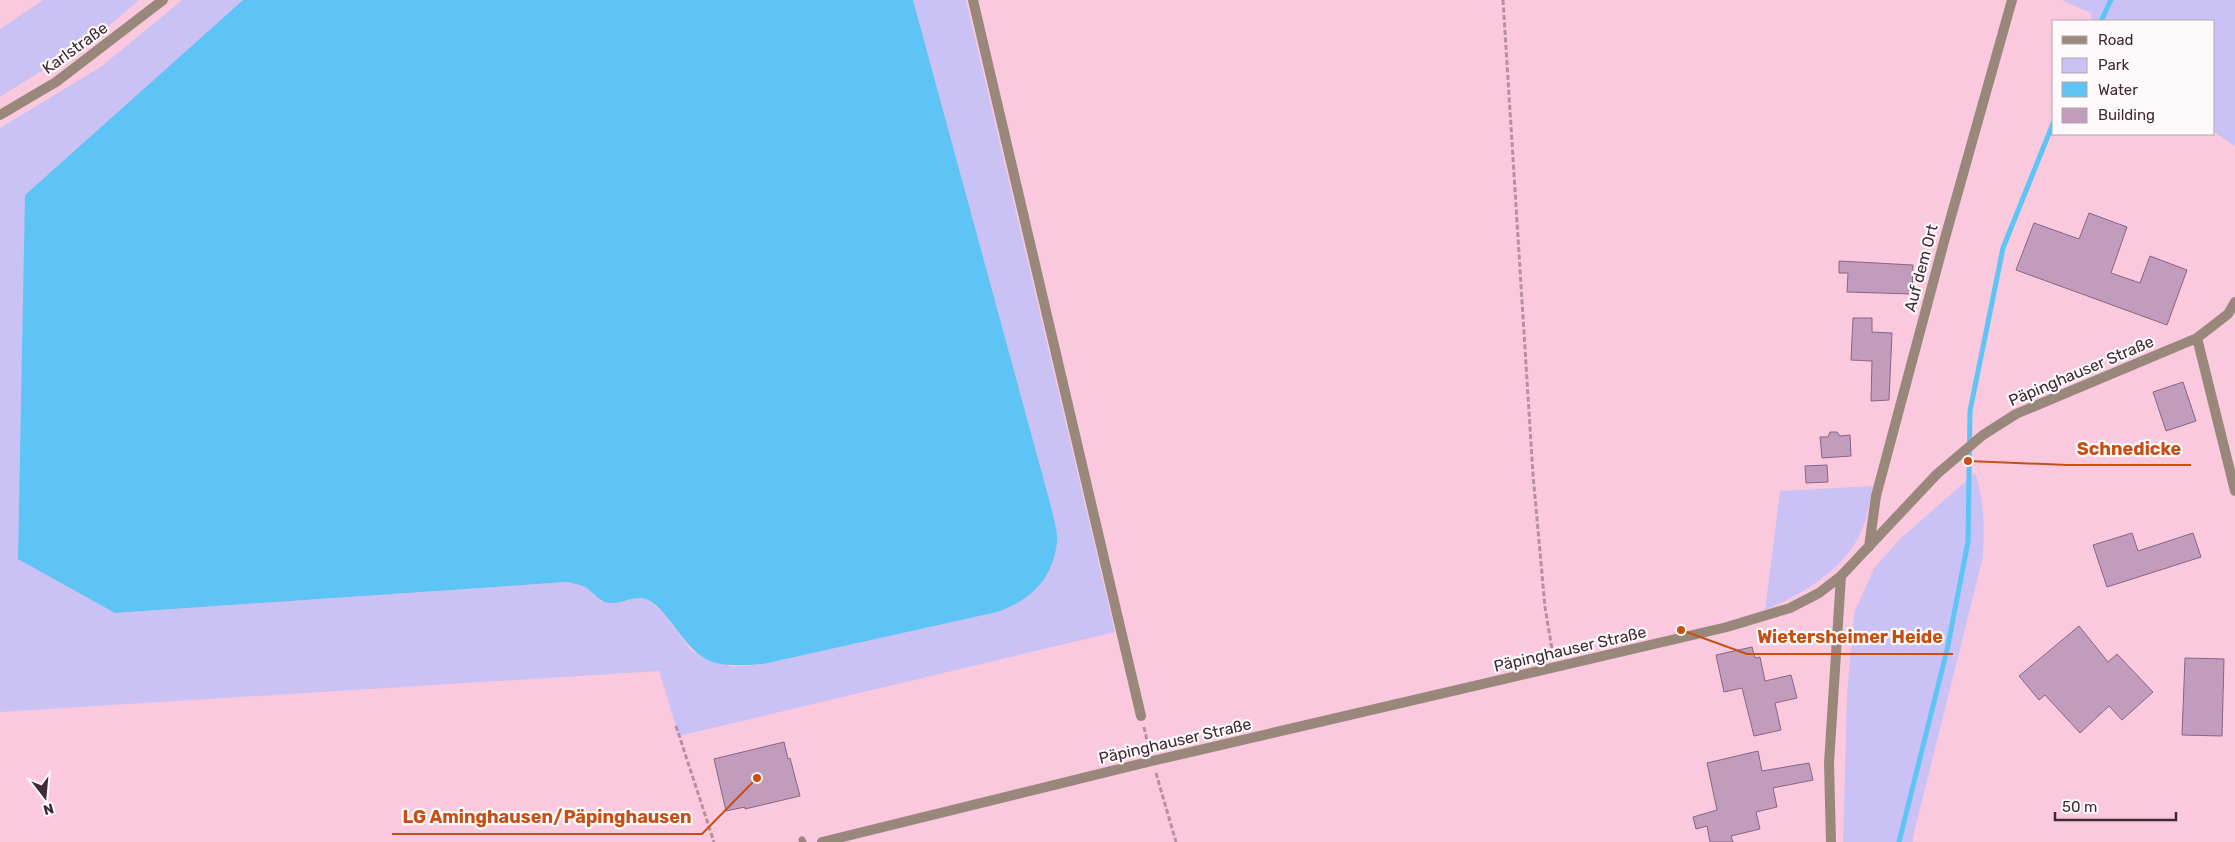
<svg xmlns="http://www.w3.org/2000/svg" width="2235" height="842" font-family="Rubik,sans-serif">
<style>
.green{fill:#cac2f5}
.water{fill:#5ec4f5}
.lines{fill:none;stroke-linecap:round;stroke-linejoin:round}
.stream{stroke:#5ec4f5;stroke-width:5}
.building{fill:#c29cbc;stroke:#886583}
.path{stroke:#b68fa0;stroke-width:3;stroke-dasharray:5 2.5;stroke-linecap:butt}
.service{stroke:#9a877c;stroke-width:7}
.minor{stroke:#9a877c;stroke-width:10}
.tertiary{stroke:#9a877c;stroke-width:10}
.labels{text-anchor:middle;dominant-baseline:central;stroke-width:4.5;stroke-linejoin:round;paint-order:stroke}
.street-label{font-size:16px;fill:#3f2b34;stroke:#fef9fb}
.leader{fill:none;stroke:#c65014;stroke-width:2}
.callout-dot{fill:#c65014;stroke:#fef9fb;stroke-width:2}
.callout-label{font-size:18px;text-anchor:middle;font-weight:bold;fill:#c65014;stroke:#fef9fb;stroke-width:4.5;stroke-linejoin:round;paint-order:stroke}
</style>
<rect width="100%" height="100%" fill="#fbc9de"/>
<path class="green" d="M43,0H139L96,37L0,97V29Z
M182,0H243L25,195L115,613L567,582L586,587L601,601L624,600L636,597L649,600L662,612L692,651L732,667L763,664L997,612L1051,568L1057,540L1052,510L913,0H966L1115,632L679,736L659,671L0,712V128L102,66Z
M2062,0H2235V146L2214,132V21H2091V13Z
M1975,473C1985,501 1984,528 1983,557L1913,837V842H1843L1847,695L1854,613L1874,568L1901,538Z
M1873,486C1870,499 1868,514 1863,527C1848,568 1803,594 1765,610L1780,491Z"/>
<path class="water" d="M243,0H913L1052,510C1054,520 1058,532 1057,542C1053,579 1031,600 997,612L763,664C709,668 702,664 670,621C664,614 657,604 648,600C634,594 624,604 611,603C599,603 594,592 585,587C580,585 573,583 567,582L115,613L18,559L25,195Z"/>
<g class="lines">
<path class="stream" d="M2101,21L2111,0
M1899,842L1947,650L1968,542L1970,411L2003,248L2054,121"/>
</g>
<path class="building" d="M2089,213L2127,227L2111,273L2140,283L2150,256L2187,270L2167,325L2016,270L2034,223L2079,239Z
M1839,261L1913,265L1912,294L1847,292L1848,273H1839Z
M1853,318H1872V332L1892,333L1889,400L1871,401L1872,361L1851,360Z
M2183,382L2196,421L2166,431L2153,392Z
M1830,432H1837L1840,436L1850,435L1851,456L1822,458L1820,437H1828Z
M1827,465L1828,482L1806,483L1805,466Z
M2132,533L2138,551L2193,533L2201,557L2107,587L2093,545Z
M2079,626L2108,662L2117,654L2153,692L2122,720L2109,706L2080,733L2045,695L2039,700L2019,676Z
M1752,647L1755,658L1760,657L1765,681L1791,675L1797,698L1775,703L1781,730L1754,736L1742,688L1724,692L1716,655Z
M2185,658L2224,659L2222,736L2182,735Z
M784,742L788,759L790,758L800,796L745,809V807L726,811L714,759Z
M1758,751L1762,771L1809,763L1813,780L1773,788L1777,807L1756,812L1760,829L1731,836L1733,842H1710L1707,826L1696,829L1693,817L1717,810L1707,763Z"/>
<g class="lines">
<path class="path" d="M1503,0L1533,475L1545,607L1553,655
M676,726L714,842
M1144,727L1149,750
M1156,773L1176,842"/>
<path class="service" d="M802,840L803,842"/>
<path class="minor" d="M973,0L1141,716
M2197,338L2235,491
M1869,547L1876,496L1945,238L2012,0
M822,842L1152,761L1727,627L1790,608L1819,593L1841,576L1937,474L1983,435L2016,414L2197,338L2228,314L2235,302
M1831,842L1829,763L1841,576"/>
<path class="tertiary" d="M0,115L56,82L163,0"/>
</g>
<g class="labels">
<g class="street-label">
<text transform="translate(75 48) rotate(-36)">Karlstraße</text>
<text transform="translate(1921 268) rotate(-75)">Auf dem Ort</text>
<text transform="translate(2081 371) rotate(-23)">Päpinghauser Straße</text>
<text transform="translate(1570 649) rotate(-13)">Päpinghauser Straße</text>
<text transform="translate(1175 741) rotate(-13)">Päpinghauser Straße</text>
</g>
</g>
<path class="leader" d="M1968 461L2067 465H2191M1681 630L1747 654H1953M757 778L702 834H392"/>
<g class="callout-dot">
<circle cx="1968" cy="461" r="5"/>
<circle cx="1681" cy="630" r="5"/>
<circle cx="757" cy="778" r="5"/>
</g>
<g class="callout-label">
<text x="2129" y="455">Schnedicke</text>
<text x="1850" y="643">Wietersheimer Heide</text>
<text x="547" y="823">LG Aminghausen/Päpinghausen</text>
</g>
<rect x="2052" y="20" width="162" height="115" fill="#fef9fb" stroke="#b2a7ab"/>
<rect x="2062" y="36" width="25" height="8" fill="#9a877c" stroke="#b2a7ab"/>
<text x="2098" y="45" font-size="15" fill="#3f2b34">Road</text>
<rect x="2062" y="58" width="25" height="15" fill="#cac2f5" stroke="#b2a7ab"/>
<text x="2098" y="70" font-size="15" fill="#3f2b34">Park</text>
<rect x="2062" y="82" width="25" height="15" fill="#5ec4f5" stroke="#b2a7ab"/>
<text x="2098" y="95" font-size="15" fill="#3f2b34">Water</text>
<rect x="2062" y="108" width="25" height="15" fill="#c29cbc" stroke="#b2a7ab"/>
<text x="2098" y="120" font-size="15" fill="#3f2b34">Building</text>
<g transform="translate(45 797) rotate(164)" stroke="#fef9fb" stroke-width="4" paint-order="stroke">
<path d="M0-4L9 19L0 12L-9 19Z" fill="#3f2b34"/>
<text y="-8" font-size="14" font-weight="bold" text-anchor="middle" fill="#3f2b34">N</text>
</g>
<path d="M2055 812v8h121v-8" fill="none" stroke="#3f2b34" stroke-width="2.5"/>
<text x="2062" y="812" font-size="15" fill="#3f2b34" stroke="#fef9fb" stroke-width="4" paint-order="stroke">50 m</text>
</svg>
